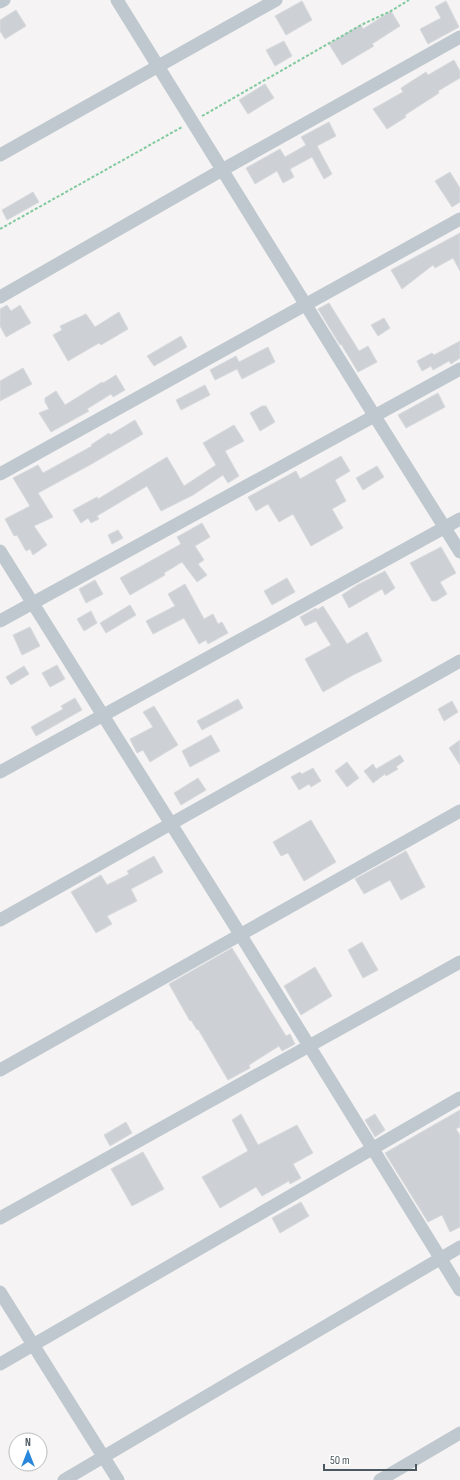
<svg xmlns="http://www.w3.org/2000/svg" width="460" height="1480" font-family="'Sofia Sans Condensed',sans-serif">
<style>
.building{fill:#cdd0d5;stroke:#d7dadd}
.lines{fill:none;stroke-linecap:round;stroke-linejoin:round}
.path{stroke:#80ca9e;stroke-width:2;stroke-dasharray:3 2;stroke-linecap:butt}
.minor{stroke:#bfc8ce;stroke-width:13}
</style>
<rect width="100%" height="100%" fill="#f5f3f3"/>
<path class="building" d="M302,1L312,20L286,35L275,16Z
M446,1L459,27L428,44L420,29L441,18L435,7Z
M16,10L26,26L5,39L0,31V20Z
M391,11L400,26L372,44L374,46L342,65L329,44L361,25L363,29Z
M284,41L292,56L275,66L266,50Z
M454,60L460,71V78L438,91L439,93L405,115L406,117L387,129L373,109L403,92L401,88L426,72L428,75Z
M265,84L274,98L248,114L239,100Z
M329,122L336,136L317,146L332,174L324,179L312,157L290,169L294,177L283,183L277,171L255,184L246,168L280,149L285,157L306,145L301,137Z
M450,172L460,188V202L452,207L435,181Z
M33,192L39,202L7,220L2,210Z
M460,233V271L453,258L435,268L433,265L402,289L391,270Z
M329,303L359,351L368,346L377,362L358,372L341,344L340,345L318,309Z
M7,305L11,311L20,305L31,323L6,337L0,326V309Z
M119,312L128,329L101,345L99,343L68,361L53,335L62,330L60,326L86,314L95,327Z
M384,318L390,328L378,336L371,325Z
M181,336L187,347L154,366L147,356Z
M460,341V358L451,364L449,361L433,370L431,366L422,371L417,361L432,353L434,355Z
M268,347L275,362L242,379L237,369L215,380L210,370L236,356L239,362Z
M23,368L32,384L0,401V381Z
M116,375L125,390L113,397L111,394L87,409L89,411L51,432L39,413L49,409L45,402V398L56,391L65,405L102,382L103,383Z
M205,385L210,395L181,410L176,400Z
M438,393L445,407L406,428L398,415Z
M262,406H266L275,422L260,431L250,413Z
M135,420L143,434L88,466L38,493L53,517L34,526L47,545L33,555L30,549L26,551L17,535L14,536L5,519L30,506L13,478L38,465L43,473L92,446L91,445L109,433L110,435Z
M234,425L244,441L225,451L239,476L228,483L223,475L193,495L161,511L147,486L97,516L99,519L91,523L88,518L81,523L73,510L97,497L98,499L167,457L184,486L216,465L203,443Z
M341,456L350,471L335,480L346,501L332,509L343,528L311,546L293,514L279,522L268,504L256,511L248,497L296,471L300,479Z
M377,466L384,477L363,490L356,478Z
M202,523L210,537L195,546L204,560L198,564L207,575L197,582L182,562L164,573L165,575L130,595L120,578L181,544L177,537Z
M118,530L123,538L112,544L108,535Z
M441,547L456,573L440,582L447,594L436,601H432L410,563Z
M385,571L395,588L385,595L382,589L349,608L342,595L357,585Z
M287,578L295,592L272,605L264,591Z
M95,580L103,594L86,603L79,589Z
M185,584L204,619L213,614L218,624L222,622L228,633L208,644L206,640L199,644L184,618L153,634L146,621L175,606L168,594Z
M130,605L136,615L106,633L100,623Z
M323,606L347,644L367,632L382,661L353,675L323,692L305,659L331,645L316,621L305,626L300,617L316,608L317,610Z
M91,611L97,623L84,631L77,619Z
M30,627L40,646L22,655L13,635Z
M57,665L65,679L50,687L42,673Z
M24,666L29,674L11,685L6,677Z
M75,698L82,710L36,736L31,727L63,709L61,706Z
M238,699L243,708L202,730L197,721Z
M452,701L458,712L444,721L438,709Z
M154,706L178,745L150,762L143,750L137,753L130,739L153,727L143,712Z
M211,735L220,751L190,767L182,751Z
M460,740V765L449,748Z
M400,755L404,761L396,767L398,769L386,776L385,774L373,783L364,771L373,764L376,769Z
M347,762L359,778L347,787L335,771Z
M313,768L321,781L311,787L309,784L299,790L291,777L300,772L302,774Z
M198,778L206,790L181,805L174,793Z
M311,820L336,862L304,881L288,853L281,856L273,842Z
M406,851L425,887L401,900L390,880L364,894L355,879Z
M154,856L163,872L131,889L137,901L107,916L112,924L96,933L71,892L101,875L107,885L129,874L127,871Z
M362,942L378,970L363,978L348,950Z
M232,948L286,1036L290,1034L295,1044L282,1051L279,1046L249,1065L250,1068L228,1080L198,1029L197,1030L191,1020L190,1021L169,984Z
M315,967L332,996L301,1015L284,986Z
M460,1110V1127L456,1129L460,1135V1227L450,1232L442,1215L428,1222L385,1153Z
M241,1114L258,1145L297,1125L313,1153L293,1164L301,1178L290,1184L289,1181L262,1196L256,1187L220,1208L202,1177L248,1151L232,1120Z
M375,1114L385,1130L375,1137L365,1120Z
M126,1122L132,1133L110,1146L104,1135Z
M143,1152L164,1189L132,1206L111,1169Z
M301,1202L309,1216L280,1233L272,1218Z"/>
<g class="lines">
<path class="path" d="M202,116L361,25L391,11L409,0
M0,229L182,127"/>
<path class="minor" d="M117,0L374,415L460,552
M0,2L4,0
M0,155L276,0
M0,297L222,170L460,37
M0,474L460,219
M0,551L240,934L460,1290
M0,621L460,369
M0,772L460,519
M0,920L460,661
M0,1070L460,811
M0,1218L460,962
M0,1292L118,1480
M0,1364L460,1098
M64,1480L460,1247
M380,1480L460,1433"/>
</g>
<g transform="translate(28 1452)"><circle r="19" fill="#ffffff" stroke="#b7bcbf"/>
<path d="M0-3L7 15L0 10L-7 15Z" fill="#2887da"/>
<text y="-6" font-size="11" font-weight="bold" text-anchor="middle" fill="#4b585f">N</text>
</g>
<path d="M324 1464v6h92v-6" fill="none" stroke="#4b585f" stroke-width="2"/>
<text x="330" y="1464" font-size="12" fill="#4b585f" stroke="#ffffff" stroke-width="3" paint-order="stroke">50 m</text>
</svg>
